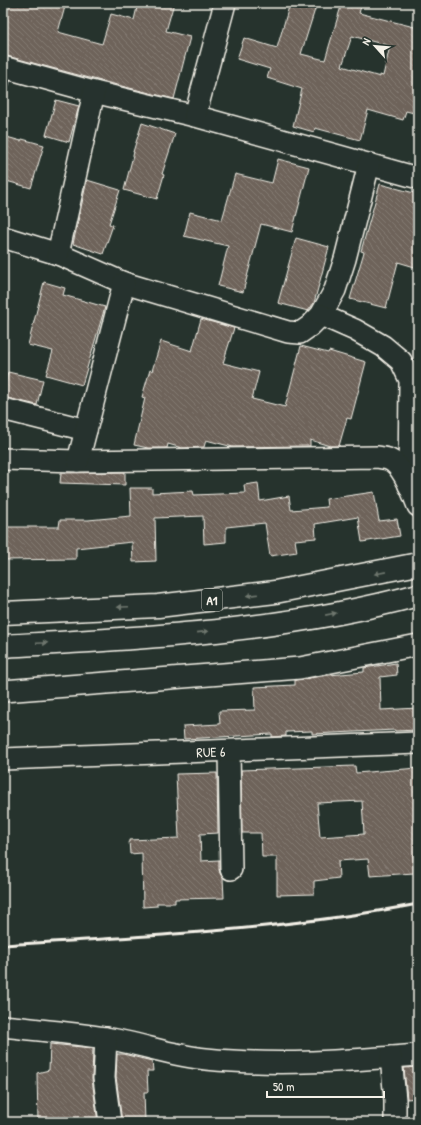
<svg xmlns="http://www.w3.org/2000/svg" width="421" height="1125" font-family="'Patrick Hand',sans-serif">
<style>
.building{fill:url(#building-back-hatch);stroke:#f4f1e8;fill-rule:evenodd}
.lines{fill:none;stroke-linecap:round;stroke-linejoin:round}
.minor-casing{stroke:#f4f1e8;stroke-width:24}
.major-casing{stroke:#f4f1e8;stroke-width:25}
.minor{stroke:#26332d;stroke-width:21}
.major{stroke:#26332d;stroke-width:22}
.rail{stroke:#f4f1e8;stroke-width:3}
.oneway{fill:#6e766e}
.labels{text-anchor:middle;dominant-baseline:central;stroke-width:3.5;stroke-linejoin:round;paint-order:stroke}
.shield{fill:#26332d;stroke:#b6b8b0;stroke-width:1}
.shield-label{font-size:13px;font-weight:bold;fill:#f4f1e8}
.street-label{font-size:14px;fill:#f4f1e8;stroke:#26332d}
</style>
<defs>
<pattern id="building-back-hatch" width="6" height="6" patternUnits="userSpaceOnUse"><rect width="6" height="6" fill="#6e635a"/><path d="M-1 5l2 2M0 0l6 6M5-1l2 2" fill="none" stroke="#837a72"/></pattern>
</defs>
<rect width="100%" height="100%" fill="#26332d"/>
<filter id="ink" filterUnits="userSpaceOnUse"><feTurbulence type="fractalNoise" baseFrequency=".025" numOctaves="2"/><feDisplacementMap in="SourceGraphic" scale="8" xChannelSelector="R" yChannelSelector="G"/><feConvolveMatrix kernelMatrix="1 2 1 2 8 2 1 2 1" color-interpolation-filters="sRGB"/></filter>
<g filter="url(#ink)">
<path class="building" d="M3,3H66L58,32L102,44L111,14L134,20L138,3H174L166,31L190,37L174,99L97,80L3,55Z
M290,3H317L301,54L325,60L342,3H362L359,13L418,28V114L406,111L403,120L368,110L360,140L315,128L314,132L293,126L302,89L267,78L270,69L237,59L244,38L277,48ZM352,36L390,46L383,76L380,75V77L342,66Z
M3,79L10,81L7,92H3Z
M56,100L79,106L69,142L46,135Z
M142,123L175,134L162,174L164,175L157,199L124,190L134,152H133Z
M3,136L21,141L22,139L44,145L31,188L3,180Z
M278,159L309,167L292,232L261,224L243,292L218,286L228,246L184,236L190,212L222,220L235,174L272,183Z
M87,180L120,190L109,224L113,225L103,254L73,244Z
M380,184L418,194V268L398,262L386,308L350,299L364,252L361,251Z
M296,238L329,247L314,303L308,311L278,303Z
M44,282L65,288L63,295L105,307L82,385L46,375L53,351L28,345Z
M201,319L234,328L223,363L259,372L252,399L285,407L301,346L328,353L329,351L366,362L351,419L347,418L339,446H330L310,440V446L233,447L206,440L204,447L182,448L168,444L167,448H148L134,445L145,398L142,397L150,370L152,371L161,341L192,351Z
M8,372L43,380L37,405L3,397Z
M125,472V485L60,483L61,473Z
M258,483L260,501L289,496L291,510L327,507L326,499L374,492L379,521L397,519L400,536L362,542L358,517L315,524L316,538L295,540L297,552L270,556L265,523L226,527V542L204,544L203,516L155,518L156,561L133,562L132,542L76,548V559L3,560V527H59L60,520H88L131,516L130,488H152V493L193,491L194,495L245,493L244,485Z
M396,663L397,675L380,677L381,710L418,708V730L395,731V730L312,734V731L286,732V736L272,737V734L184,739L183,726L220,724L219,711L255,710L254,687L295,685V680L329,675L364,672V668Z
M355,766L356,773L418,768V854L413,855L414,873L370,876L368,859L338,861L339,878L314,881V894L277,895V857H262L261,833H242L241,770ZM362,801L364,834L320,837L317,803Z
M217,773L218,833L200,834L201,861L219,860V870L221,875L223,878L224,898L175,899V903H157V906L143,907L142,853L130,854L129,840L179,838L176,774Z
M50,1044L93,1048L92,1079L98,1122H38L37,1073L49,1070Z
M117,1054H123L152,1061L153,1071H147L148,1092H144L145,1122H122L116,1077Z
M418,1067V1098L407,1099L404,1068Z"/>
<g class="lines">
<defs>
<g id="minor">
<path d="M3,67L94,92L195,116L418,178"/>
<path d="M195,116L225,3"/>
<path d="M3,237L58,254L124,283L288,332L300,333L310,326L321,315L335,290L345,259L369,164"/>
<path d="M58,254L94,92"/>
<path d="M321,315L355,330L383,346L401,361L410,380L409,485"/>
<path d="M3,409L86,430"/>
<path d="M3,459L78,461L378,457C381,458 385,458 388,459C402,464 413,493 418,506"/>
<path d="M78,461L124,283"/>
<path d="M3,691L300,668L418,645"/>
<path d="M229,751L231,869"/>
<path id="s1" d="M3,759L418,743"/>
<path d="M3,1026C37,1030 72,1033 105,1038C139,1043 172,1056 206,1059C277,1066 348,1061 418,1055"/>
<path d="M106,1038L104,1078L110,1122"/>
<path d="M391,1057L395,1100V1122"/>
</g>
<path id="major" d="M3,613L158,606L275,592L418,564
M3,646C143,638 282,632 418,595"/>
</defs>
<use href="#minor" class="minor-casing"/>
<use href="#major" class="major-casing"/>
<use href="#minor" class="minor"/>
<use href="#major" class="major"/>
<path class="rail" d="M3,945C142,937 281,930 418,904"/>
</g>
<defs><path id="oneway-solid" d="M-6-.8H1V-3.2L6.5 0L1 3.2V.8H-6Z"/></defs>
<g class="oneway">
<use href="#oneway-solid" transform="translate(380 573) rotate(169)"/>
<use href="#oneway-solid" transform="translate(252 595) rotate(173)"/>
<use href="#oneway-solid" transform="translate(123 607) rotate(177)"/>
<use href="#oneway-solid" transform="translate(331 614) rotate(-11)"/>
<use href="#oneway-solid" transform="translate(203 632) rotate(-6)"/>
<use href="#oneway-solid" transform="translate(42 643) rotate(-3)"/>
</g>
</g>
<g class="labels">
<rect class="shield" x="202" y="589" width="20" height="22" rx="3"/>
<g class="shield-label">
<text x="212" y="600">A1</text>
</g>
<g class="street-label">
<text stroke="none"><textPath href="#s1" startOffset="208">RUE 6</textPath></text>
</g>
</g>
<rect width="421" height="1125" fill="none" stroke="#26332d" stroke-width="16"/>
<rect x="8" y="8" width="405" height="1109" fill="none" stroke="#f4f1e8" stroke-width="1.5" filter="url(#ink)"/>
<g transform="translate(375 46) rotate(297)" stroke="#26332d" stroke-width="3" paint-order="stroke">
<path d="M0-3L7 15L0 10L-7 15Z" fill="#f4f1e8"/>
<text y="-6" font-size="11" font-weight="bold" text-anchor="middle" fill="#f4f1e8">N</text>
</g>
<path d="M267 1091v6h117v-6" fill="none" stroke="#f4f1e8" stroke-width="2"/>
<text x="273" y="1091" font-size="12" fill="#f4f1e8" stroke="#26332d" stroke-width="3" paint-order="stroke">50 m</text>
</svg>
